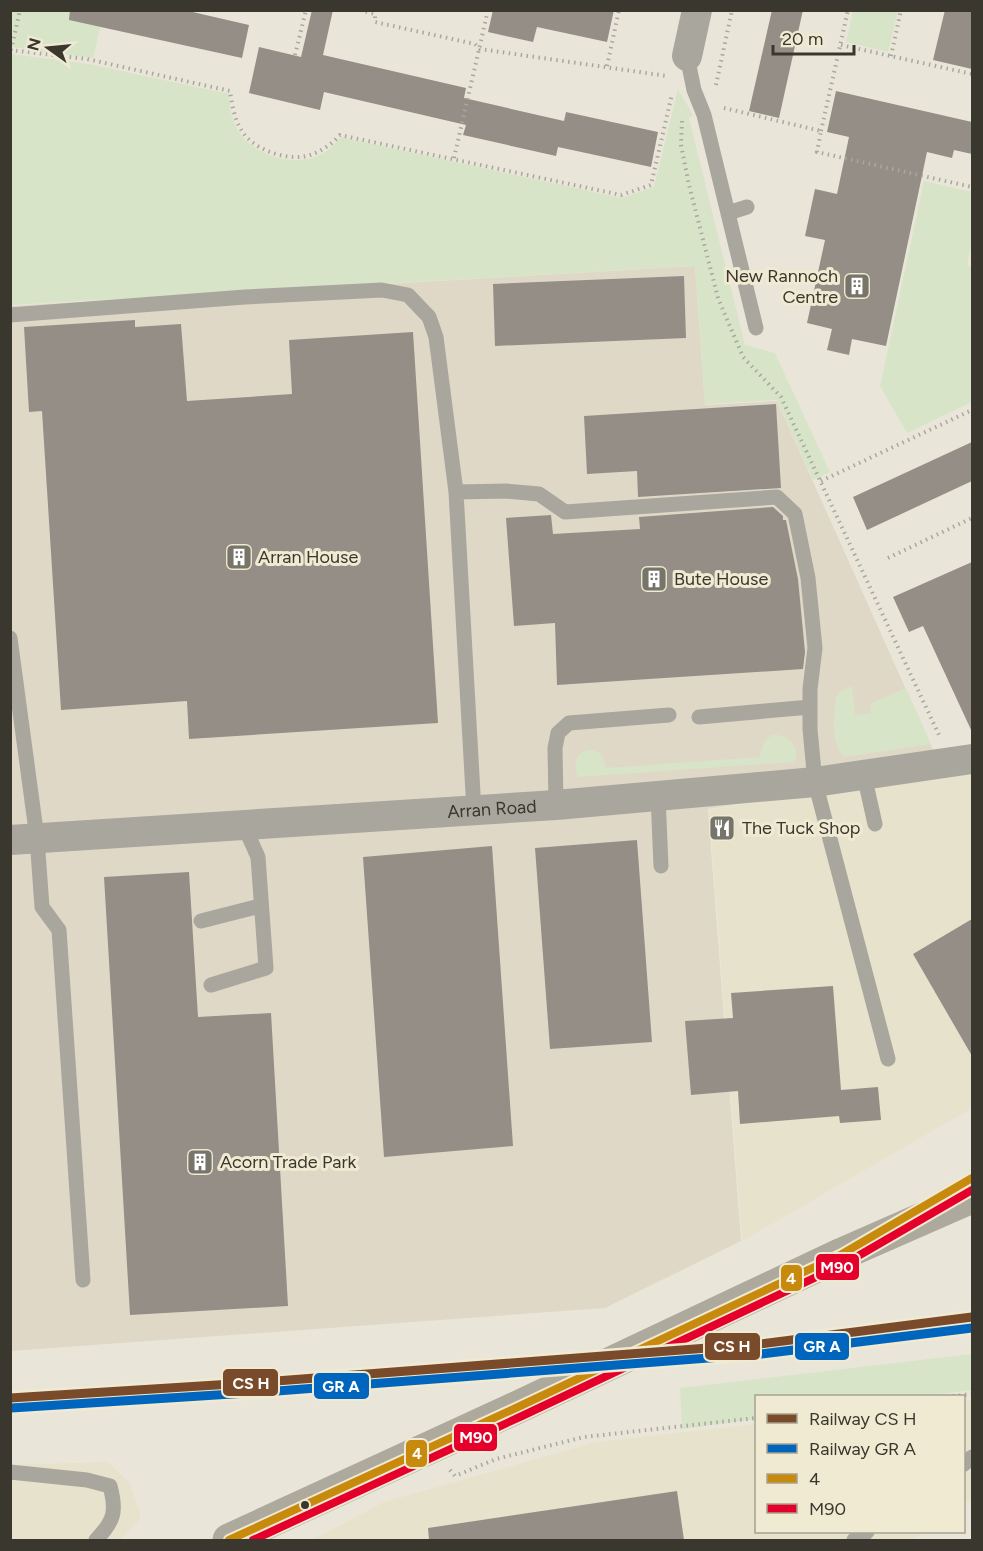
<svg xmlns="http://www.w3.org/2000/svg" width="983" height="1551" font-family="Figtree,sans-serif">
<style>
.built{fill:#e7e2cb}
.industrial{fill:#e0d8c7}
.green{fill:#d8e4c8}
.building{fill:#948e86}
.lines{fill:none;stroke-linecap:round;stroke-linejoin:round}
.path{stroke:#a9a79e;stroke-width:4;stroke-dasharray:1.5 4.5;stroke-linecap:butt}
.service{stroke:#a9a69e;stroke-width:15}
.minor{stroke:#a9a69e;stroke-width:30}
.primary{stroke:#ada99d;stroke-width:33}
.bus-1-casing{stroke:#f0ead2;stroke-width:12}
.bus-2-casing{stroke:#f0ead2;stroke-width:12}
.bus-1{stroke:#c88a0c;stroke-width:8}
.bus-2{stroke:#e4002b;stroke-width:8}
.rail-1-casing{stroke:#f0ead2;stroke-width:14}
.rail-2-casing{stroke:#f0ead2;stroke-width:14}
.rail-1{stroke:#7a4b2a;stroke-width:9}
.rail-2{stroke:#0065bd;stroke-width:9}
.bus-dot{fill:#3a372e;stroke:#f0ead2;stroke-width:2}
.labels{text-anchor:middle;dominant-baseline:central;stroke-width:6;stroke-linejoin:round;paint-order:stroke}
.poi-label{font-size:18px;fill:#3a372e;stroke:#f0ead2;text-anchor:start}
.street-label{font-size:18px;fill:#3a372e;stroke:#f0ead2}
.line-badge{stroke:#f0ead2;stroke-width:2}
.badge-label{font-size:16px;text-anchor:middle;font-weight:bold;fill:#fff}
</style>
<rect width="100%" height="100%" fill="#e9e6d9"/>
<path class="built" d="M972,765V1108L742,1241L709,810Z
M972,1400V1498L964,1504V1401Z
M756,1424V1532H925L913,1540H312L384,1502L597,1442Z
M108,1462L130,1483L141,1518L120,1540H11L10,1465Z"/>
<path class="industrial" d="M695,266L705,405L777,401L942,770L708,809L741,1241L605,1308L11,1351V306Z"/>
<path class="green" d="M10,11H104L93,58L11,47Z
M853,11H898L888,52L846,42Z
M11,54L89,64L229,94C230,109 232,123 241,135C257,155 290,166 315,157C325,154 335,145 341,137L621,198L654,187L678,89L693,115L689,118L745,345L775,353L830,472L813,480L777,400L705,404L695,266L11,305Z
M924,181L972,192V242L967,265L972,267V402L907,433L880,386Z
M852,686L855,715L871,713L870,704L906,688L931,744L844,757C830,741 834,716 836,697L841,691Z
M773,735C788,735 797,743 796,758L793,762L578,777C568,755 590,742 601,755C604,758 605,764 606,768L760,757C762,747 763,740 773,735Z
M972,1354V1390L922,1396H756V1419L682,1429L680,1388Z"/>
<path class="building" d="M70,10H184L249,25L242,58L69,20Z
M312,10H333L323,55L466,88L464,98L542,116L564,121L566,112L658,132L651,167L558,147L556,156L463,135L466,125L324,92L320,110L249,93L259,47L301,57Z
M493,10H614L607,42L537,27L533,42L488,32Z
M772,10H803L779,118L749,111Z
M945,10H972V69L933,60Z
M836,91L972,122V154L954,150L952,158L927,152L886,346L852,339L849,355L827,350L832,329L807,323L825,240L805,236L815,189L837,194L849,137L827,132Z
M684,276L686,338L495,346L493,284Z
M135,320V327L181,324L187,401L292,394L289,340L413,332L438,723L189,739L187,701L61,710L42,411L29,412L24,327Z
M776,404L781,488L638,497L637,471L587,474L584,416Z
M972,442V481L867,530L853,497Z
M773,507L783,516V520H786L798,579L805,652L803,669L557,685L555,623L514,626L506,518L551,515L553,534L640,529L639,517Z
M972,562V732L923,626L909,632L893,597Z
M637,840L652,1042L550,1049L535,848Z
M492,846L513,1146L384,1157L363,857Z
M189,872L198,1017L271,1013L288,1306L130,1315L104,877Z
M972,919V1056L913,954Z
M833,986L841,1090L878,1087L881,1120L840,1123L839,1116L740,1124L738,1091L691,1095L685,1021L733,1018L731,993Z
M677,1491L684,1540H429L428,1528Z"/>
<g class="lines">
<path class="path" d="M360,10L375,14V22L475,44L480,49L667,76
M841,45L972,74
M10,50L87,59L230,91C232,104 234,119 242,131C254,151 292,163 313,154C323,150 333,143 340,135L621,195L651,185L672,94
M11,50L20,10
M295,55L306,10
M891,56L901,10
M607,66L619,10
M716,85L732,10
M724,108L821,131L817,152L972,187
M682,121L681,145L689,185L718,298L743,357L781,397L939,735
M821,131L848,10
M454,158L488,10
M821,481L972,410
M888,558L972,518
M953,1396L972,1394
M450,1470L455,1476L496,1459L584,1437L756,1418"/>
<path class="service" d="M687,56L694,90L704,115L756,328
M728,213L747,207
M10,315L245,297L382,290L408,295L429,317L436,337L456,492L474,811
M456,492L506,491L539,494L565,512L777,497L795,514L808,578L815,648L810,689V729L815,782L888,1059
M10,638L37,838L42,907L59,930L83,1280
M699,717L810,707
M864,775L875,824
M658,796L661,866
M556,805L555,748L558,733L569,723L669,715
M201,921L260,906
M211,985L266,968L258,857L244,826
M964,1464L972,1457
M10,1472L87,1480L110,1486C117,1512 114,1521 96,1540
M854,1540L867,1532"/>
<g class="minor">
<path d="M687,56L697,10"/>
<path id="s1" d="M10,840L556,805L815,782L972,759"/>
</g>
<path class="primary" d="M229,1540L518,1407L842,1254L972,1197"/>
<defs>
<path id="bus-1" d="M229,1540L518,1407L842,1254L972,1178"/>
<path id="bus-2" d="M253,1540L522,1416L846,1263L972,1190"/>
</defs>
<use href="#bus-1" class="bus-1-casing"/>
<use href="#bus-2" class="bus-2-casing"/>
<use href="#bus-1" class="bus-1"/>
<use href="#bus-2" class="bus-2"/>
<defs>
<path id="rail-1" d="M10,1398L263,1382L760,1344L972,1317"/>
<path id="rail-2" d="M11,1408L264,1392L761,1354L972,1328"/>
</defs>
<use href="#rail-1" class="rail-1-casing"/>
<use href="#rail-2" class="rail-2-casing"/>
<use href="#rail-1" class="rail-1"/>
<use href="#rail-2" class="rail-2"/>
</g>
<defs>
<symbol id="building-square" viewBox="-11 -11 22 22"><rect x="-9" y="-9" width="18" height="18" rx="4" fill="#77746a" stroke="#f0ead2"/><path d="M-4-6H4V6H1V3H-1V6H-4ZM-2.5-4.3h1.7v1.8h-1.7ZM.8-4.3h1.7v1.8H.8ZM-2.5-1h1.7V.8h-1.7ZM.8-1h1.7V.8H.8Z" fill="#fff"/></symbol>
<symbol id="restaurant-square" viewBox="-11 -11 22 22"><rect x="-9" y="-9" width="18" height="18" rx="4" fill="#77746a" stroke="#f0ead2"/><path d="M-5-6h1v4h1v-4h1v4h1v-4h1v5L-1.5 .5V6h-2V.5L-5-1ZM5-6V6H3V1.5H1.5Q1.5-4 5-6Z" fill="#fff"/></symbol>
</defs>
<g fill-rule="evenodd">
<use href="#building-square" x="842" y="271" width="30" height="30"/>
<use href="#building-square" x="224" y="542" width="30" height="30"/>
<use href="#building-square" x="639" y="564" width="30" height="30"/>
<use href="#restaurant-square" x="707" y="813" width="30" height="30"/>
<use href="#building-square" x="185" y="1147" width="30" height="30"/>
</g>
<circle class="bus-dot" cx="305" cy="1505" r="5"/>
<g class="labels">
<g class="poi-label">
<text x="838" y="276" text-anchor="end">New Rannoch<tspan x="838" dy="21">Centre</tspan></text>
<text x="258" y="557">Arran House</text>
<text x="674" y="579">Bute House</text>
<text x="742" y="828">The Tuck Shop</text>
<text x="220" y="1162">Acorn Trade Park</text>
</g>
<g class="street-label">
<text stroke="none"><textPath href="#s1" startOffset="483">Arran Road</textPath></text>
</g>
</g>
<g class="line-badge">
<rect x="815" y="1253" width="45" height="28" rx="6" fill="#e4002b"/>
<rect x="780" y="1264" width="23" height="28" rx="6" fill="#c88a0c"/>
<rect x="704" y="1332" width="57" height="29" rx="6" fill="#7a4b2a"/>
<rect x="794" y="1332" width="56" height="29" rx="6" fill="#0065bd"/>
<rect x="222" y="1368" width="57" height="29" rx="6" fill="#7a4b2a"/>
<rect x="313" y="1372" width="57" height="28" rx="6" fill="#0065bd"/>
<rect x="453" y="1423" width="45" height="29" rx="6" fill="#e4002b"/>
<rect x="405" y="1439" width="23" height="29" rx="6" fill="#c88a0c"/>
</g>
<g class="badge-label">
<text x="837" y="1273">M90</text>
<text x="791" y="1284">4</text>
<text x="732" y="1352">CS H</text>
<text x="822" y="1352">GR A</text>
<text x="251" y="1389">CS H</text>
<text x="341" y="1392">GR A</text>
<text x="476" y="1443">M90</text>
<text x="417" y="1459">4</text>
</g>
<rect width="983" height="1551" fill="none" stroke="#3a372e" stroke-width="24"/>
<rect x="755" y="1395" width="210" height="138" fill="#f0ead2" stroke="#a7a290" stroke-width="1.5"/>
<rect x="767" y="1414" width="30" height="9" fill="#7a4b2a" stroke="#a7a290" stroke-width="1.5"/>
<text x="809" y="1425" font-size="18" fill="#3a372e">Railway CS H</text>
<rect x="767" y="1444" width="30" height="9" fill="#0065bd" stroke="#a7a290" stroke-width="1.5"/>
<text x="809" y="1455" font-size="18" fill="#3a372e">Railway GR A</text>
<rect x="767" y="1474" width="30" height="9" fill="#c88a0c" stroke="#a7a290" stroke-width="1.5"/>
<text x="809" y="1485" font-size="18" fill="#3a372e">4</text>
<rect x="767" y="1504" width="30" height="9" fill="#e4002b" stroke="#a7a290" stroke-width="1.5"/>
<text x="809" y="1515" font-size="18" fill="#3a372e">M90</text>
<g transform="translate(48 48) rotate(285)" stroke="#f0ead2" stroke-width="4.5" paint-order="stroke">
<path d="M0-4.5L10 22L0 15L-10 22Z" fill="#3a372e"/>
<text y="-9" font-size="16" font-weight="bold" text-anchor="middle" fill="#3a372e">N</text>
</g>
<path d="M773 45v9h81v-9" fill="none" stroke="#3a372e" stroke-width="3"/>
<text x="782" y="45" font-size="18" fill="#3a372e" stroke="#f0ead2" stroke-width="4.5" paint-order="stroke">20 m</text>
</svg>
